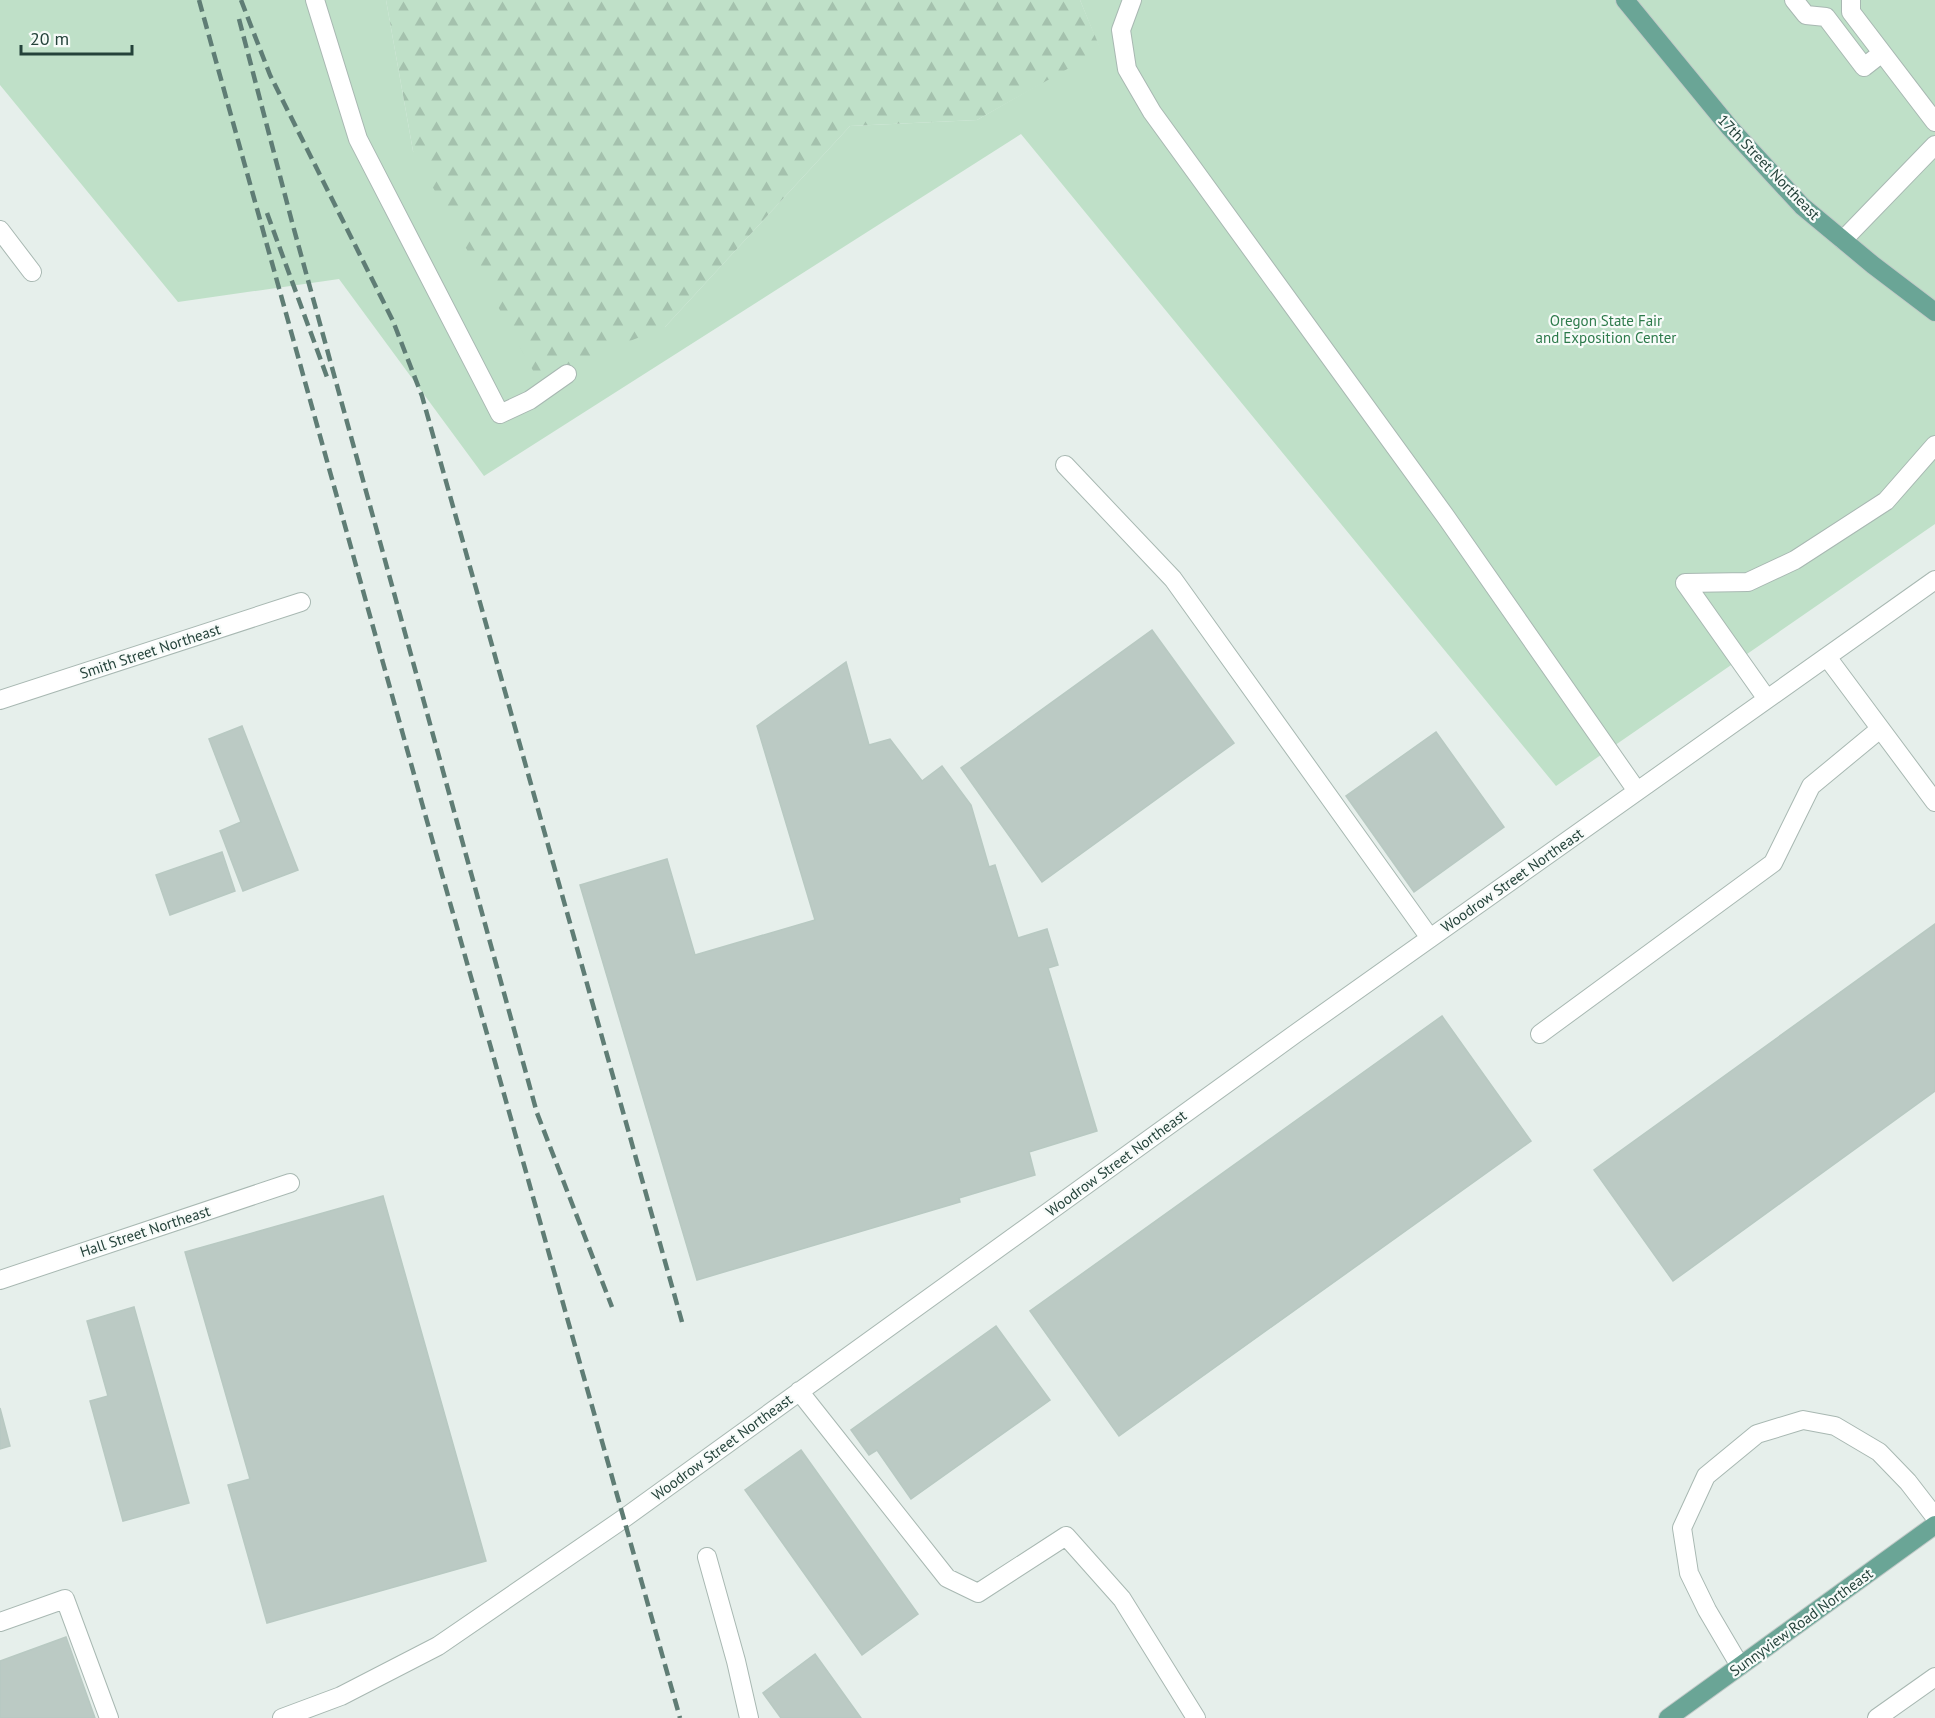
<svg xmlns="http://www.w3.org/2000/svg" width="1935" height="1718" font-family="'PT Sans',sans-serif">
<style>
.green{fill:#bfe0c8}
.forest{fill:url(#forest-firs)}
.building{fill:#bbcac4;stroke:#b8c9c2;stroke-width:1.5}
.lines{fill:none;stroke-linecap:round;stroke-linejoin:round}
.minor-casing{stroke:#a8b8b2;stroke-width:20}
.major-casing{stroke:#c2cac8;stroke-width:20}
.minor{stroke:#fff;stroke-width:18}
.major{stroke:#6aa596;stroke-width:18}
.rail{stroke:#5f7d75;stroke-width:4.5;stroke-dasharray:12 6;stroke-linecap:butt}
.labels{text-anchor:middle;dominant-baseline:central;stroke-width:4.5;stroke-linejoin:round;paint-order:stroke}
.street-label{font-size:15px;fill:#24423a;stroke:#f7fbf9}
.park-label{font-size:15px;fill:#2d7a4b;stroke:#f7fbf9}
</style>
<defs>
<pattern id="forest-firs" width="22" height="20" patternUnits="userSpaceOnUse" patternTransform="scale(1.5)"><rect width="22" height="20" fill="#bfe0c8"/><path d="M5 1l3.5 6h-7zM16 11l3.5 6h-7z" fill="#a4c1ad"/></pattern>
</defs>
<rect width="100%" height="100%" fill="#e6efeb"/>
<path class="green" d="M0,0H386L413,151L665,327L850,126L977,120L1100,49L1080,0H1935V524L1556,786L1021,134L484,476L339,279L178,302L0,85Z"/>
<path class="forest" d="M386,0H1080L1101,50L977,120L850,126L665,327L537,378L413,151Z"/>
<path class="building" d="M1152,630L1234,743L1042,882L961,768Z
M846,662L869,745L890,739L922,781L942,766L971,805L989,867L995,865L1018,938L1047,929L1058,965L1048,968L1097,1131L1029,1152L1035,1175L959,1198L960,1202L697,1280L580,885L667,859L695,955L815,920L757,726Z
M242,726L298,870L243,891L220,831L241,822L209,739Z
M1436,732L1504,827L1414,892L1346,796Z
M222,852L235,891L170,915L156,875Z
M1935,924V1091L1673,1281L1594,1170Z
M1442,1016L1531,1141L1119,1436L1030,1311Z
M383,1196L486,1561L267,1623L228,1485L250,1479L185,1252Z
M134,1307L189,1503L123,1521L90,1401L108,1396L87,1321Z
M996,1326L1050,1400L911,1499L877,1450L869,1455L851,1430Z
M0,1408L10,1446L0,1449Z
M801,1450L918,1614L862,1655L745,1490Z
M66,1637L95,1718H0V1661Z
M815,1654L861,1718H781L763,1693Z"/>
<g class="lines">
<defs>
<path id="minor" d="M315,0L358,139L500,414L530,400L567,374
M1132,0L1121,30L1127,69L1152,112L1446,517L1637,791
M1794,0L1806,15L1826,17L1864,67L1882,53
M1851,0V12L1935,122
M0,230L32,272
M1843,240L1935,145
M1065,465L1173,579L1430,938
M1685,583L1748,582L1795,560L1886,501L1935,445
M1685,583L1767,699
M1827,657L1935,802
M0,700L301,602
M1540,1034L1773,863L1811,786L1880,729
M0,1280L290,1183
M799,1391L947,1578L978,1593L1066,1536L1122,1599L1196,1718
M707,1557L736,1661L749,1718
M0,1622L65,1599L109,1718
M1740,1666L1707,1610L1689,1573L1682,1528L1706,1476L1757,1434L1803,1420L1835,1426L1879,1452L1908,1482L1935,1517
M282,1718L341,1696L438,1646L623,1519L1295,1034L1935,580
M1877,1718L1935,1677"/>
<path id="major" d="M1625,0L1730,128L1802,206L1873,265L1935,312
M1668,1718L1935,1525"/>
</defs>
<use href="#minor" class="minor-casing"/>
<use href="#major" class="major-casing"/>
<use href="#minor" class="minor"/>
<use href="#major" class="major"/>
<path class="rail" d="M199,0L425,814L680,1718
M241,0L270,75L393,321L422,396L682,1322
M239,19L292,222L537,1113L612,1307
M267,213L327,377"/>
</g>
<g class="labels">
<g class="street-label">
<text transform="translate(1769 167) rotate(46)">17th Street Northeast</text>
<text transform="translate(150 651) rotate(-18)">Smith Street Northeast</text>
<text transform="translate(1512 880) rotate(-35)">Woodrow Street Northeast</text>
<text transform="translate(1116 1163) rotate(-36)">Woodrow Street Northeast</text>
<text transform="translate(145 1231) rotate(-18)">Hall Street Northeast</text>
<text transform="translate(722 1447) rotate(-36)">Woodrow Street Northeast</text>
<text transform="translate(1801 1622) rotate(-36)">Sunnyview Road Northeast</text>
</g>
<g class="park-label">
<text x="1606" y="320">Oregon State Fair<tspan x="1606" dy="17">and Exposition Center</tspan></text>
</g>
</g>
<path d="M21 45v9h111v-9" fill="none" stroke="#24423a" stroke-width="3"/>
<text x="30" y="45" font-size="18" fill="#24423a" stroke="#f7fbf9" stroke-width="4.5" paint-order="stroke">20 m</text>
</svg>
